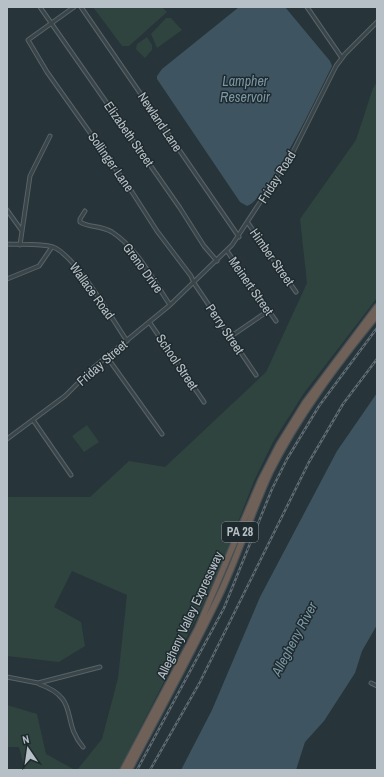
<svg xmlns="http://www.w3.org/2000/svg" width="384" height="777" font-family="'Archivo Narrow',sans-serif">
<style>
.green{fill:#2f443e}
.water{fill:#3e5561}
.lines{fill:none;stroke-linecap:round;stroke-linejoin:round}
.minor-casing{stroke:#586368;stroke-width:5}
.motorway-casing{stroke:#455055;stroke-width:8}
.minor{stroke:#3a454a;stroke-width:3}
.motorway{stroke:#6f6058;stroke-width:5.5}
.rail-casing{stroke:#5f6c73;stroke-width:2.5}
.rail{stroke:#1f2a2f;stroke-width:1;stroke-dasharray:3;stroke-linecap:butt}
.labels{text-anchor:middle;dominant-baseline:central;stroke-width:3;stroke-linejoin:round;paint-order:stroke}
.shield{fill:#1f2a2f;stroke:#899399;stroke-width:1}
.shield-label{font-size:12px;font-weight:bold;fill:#b6c0c6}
.street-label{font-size:13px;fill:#b6c0c6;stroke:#1f2a2f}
.water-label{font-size:14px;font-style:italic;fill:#7a97a5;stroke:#1f2a2f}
</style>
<rect width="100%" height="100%" fill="#27343a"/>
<path class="green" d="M93,7H162L167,12L129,46H122Z
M166,18H171L182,30L157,48L151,34Z
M147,37L152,45V50L145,58L136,49L137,44Z
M377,82V298L304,393L273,442L254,481L221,566L198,615L119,770H77L102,739L118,678L127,595L72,571L54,607L81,622L85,646L59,662L7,656V497H90L129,461L165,467L266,372L307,283L300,219L356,140L373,88Z
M87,425L99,442L84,452L72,436Z
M7,705L37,714L46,754L75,770H25L19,747H7Z"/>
<path class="water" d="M239,7H285L330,61L332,66C319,92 270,198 247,206L240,202L157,79V76L162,69Z
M377,393V625L362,651L355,673L324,721L305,742L296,770H181L212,710L260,597L337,451Z"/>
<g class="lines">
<defs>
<path id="minor" d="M40,7L180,208L204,246L217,261
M74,7L28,40L47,72L132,192L157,231L191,276L194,283L256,375
M81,7L239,237
M307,7L342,58
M7,210L22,231
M85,211L80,219V222C89,228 100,225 112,232C138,249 153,280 170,305
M248,223L296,292
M7,244C22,245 39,243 53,247C75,255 113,320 127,341
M20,245L30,176L50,136
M227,251L276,321
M7,279L39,266L52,247
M150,323L204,402
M230,337L268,311
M107,357L162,434
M33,420L71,475
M7,439L65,396L93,368L170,305L232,245L293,152L336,66L345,54L377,22
M7,677L38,683L100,667
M371,683L377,686
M39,684C81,699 60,720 83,747"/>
<path id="motorway" d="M123,770L198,628L261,480L279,445L305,403L377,307
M129,770C159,713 190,656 218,598C238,557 251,513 270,472C298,416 337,364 377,315"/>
</defs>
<use href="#minor" class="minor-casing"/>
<use href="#motorway" class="motorway-casing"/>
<use href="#minor" class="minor"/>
<use href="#motorway" class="motorway"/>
<defs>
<path id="rail" d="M137,770L224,608L272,489L287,459L319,406L377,328
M150,770L200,682L309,462L343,404L377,359"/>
</defs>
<use href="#rail" class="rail-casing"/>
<use href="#rail" class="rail"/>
</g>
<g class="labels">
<rect class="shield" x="222" y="522" width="36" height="20" rx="3"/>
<g class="shield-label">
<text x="240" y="532">PA 28</text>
</g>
<g class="street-label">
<text transform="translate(160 122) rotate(56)">Newland Lane</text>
<text transform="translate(129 134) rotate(55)">Elizabeth Street</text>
<text transform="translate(111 162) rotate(55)">Sollinger Lane</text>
<text transform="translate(277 177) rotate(-58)">Friday Road</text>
<text transform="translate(272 257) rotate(55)">Himber Street</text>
<text transform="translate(143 268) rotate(54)">Greno Drive</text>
<text transform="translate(251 286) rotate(55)">Meinert Street</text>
<text transform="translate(92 291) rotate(54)">Wallace Road</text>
<text transform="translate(225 329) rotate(56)">Perry Street</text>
<text transform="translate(177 362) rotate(56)">School Street</text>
<text transform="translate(102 363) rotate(-41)">Friday Street</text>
<text transform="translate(190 615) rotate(-65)">Allegheny Valley Expressway</text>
</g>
<g class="water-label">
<text x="245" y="81">Lampher<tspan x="245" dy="16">Reservoir</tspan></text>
<text transform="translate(294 639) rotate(-62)">Allegheny River</text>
</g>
</g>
<rect width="384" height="777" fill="none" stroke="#b6c0c6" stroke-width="16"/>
<g transform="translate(28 749) rotate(347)" stroke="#1f2a2f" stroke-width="3" paint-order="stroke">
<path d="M0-3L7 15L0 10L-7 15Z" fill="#b6c0c6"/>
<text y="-6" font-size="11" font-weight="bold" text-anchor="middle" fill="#b6c0c6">N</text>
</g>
</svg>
